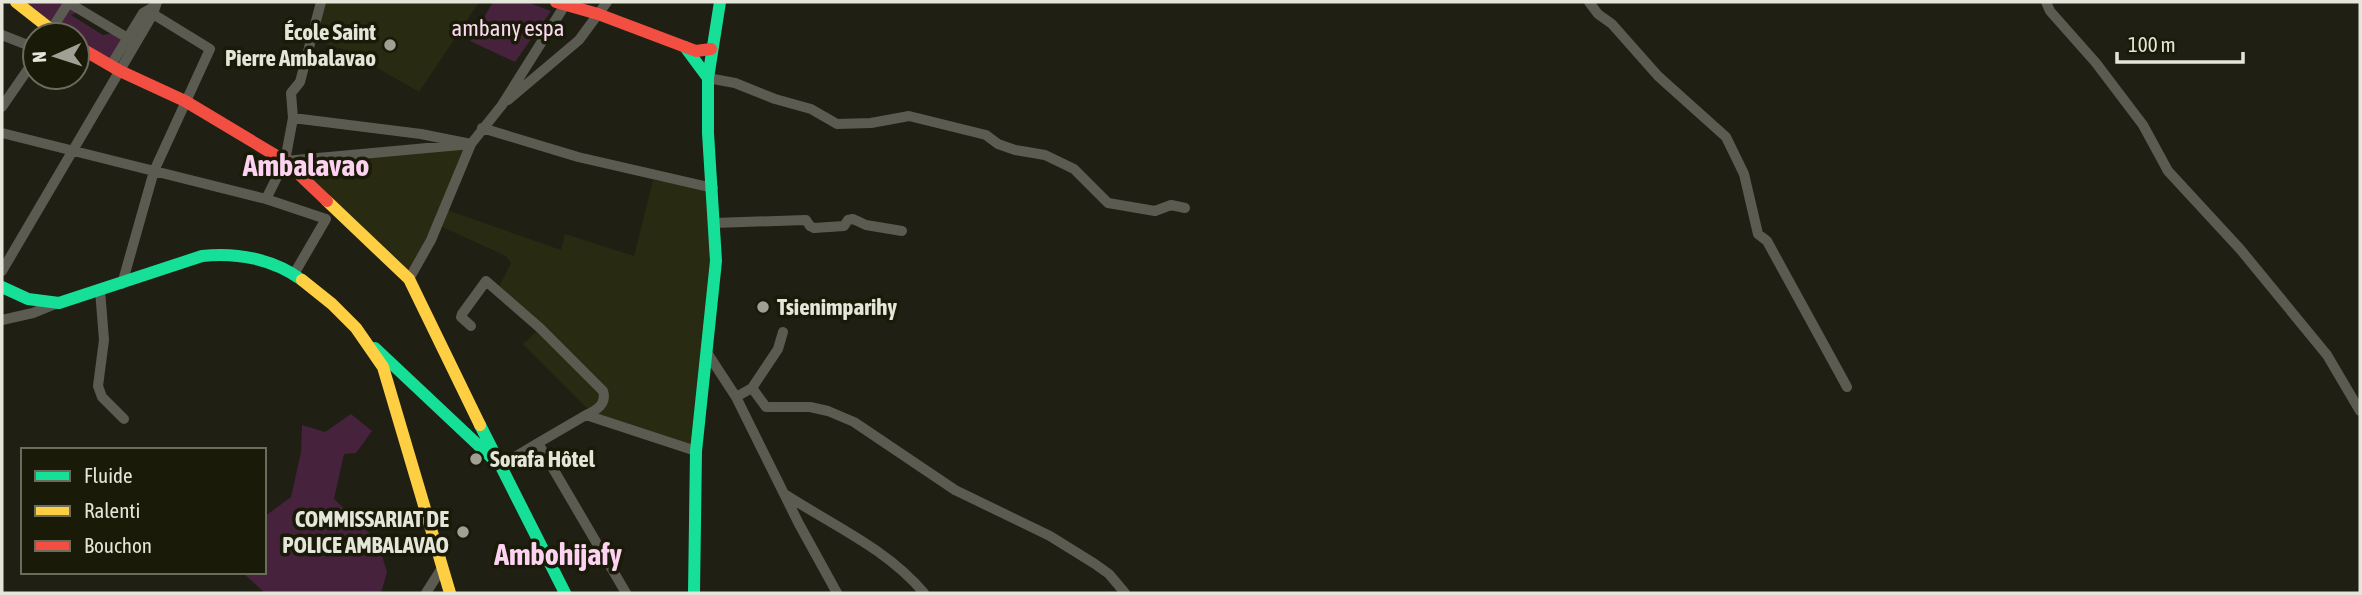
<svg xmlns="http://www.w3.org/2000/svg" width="2362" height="595" font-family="'Asap Condensed',sans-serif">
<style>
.built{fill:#292a12}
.green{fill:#47223d}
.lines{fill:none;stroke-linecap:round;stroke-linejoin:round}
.street{stroke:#5b5b51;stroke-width:10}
.fast{stroke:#16e098;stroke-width:12}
.slow{stroke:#ffcf43;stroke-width:12}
.jam{stroke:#f24e42;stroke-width:12}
.poi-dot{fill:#a0a095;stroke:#191a07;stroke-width:2.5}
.labels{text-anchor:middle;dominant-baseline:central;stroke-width:7;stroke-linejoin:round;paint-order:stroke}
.park-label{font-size:23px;fill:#fcd8f2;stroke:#191a07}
.poi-label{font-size:23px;font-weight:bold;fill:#e5e6da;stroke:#191a07;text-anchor:end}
.district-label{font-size:30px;font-weight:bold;fill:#fdd3f1;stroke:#191a07}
</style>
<rect width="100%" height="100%" fill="#1f1f14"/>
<path class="built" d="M324,2H479L419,92L346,50L315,41Z
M469,149L439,215L403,279L285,161Z
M653,180L711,190L713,258L690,450L600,418L587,408L523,344L540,328L497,291L511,263L506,256L440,226L447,210L561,250L565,234L634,256Z"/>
<path class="green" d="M24,2H65L52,23Z
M493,2H527L551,11L515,62L470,41Z
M69,7L78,12L71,15L103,35L113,33L122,40L109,60L77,39V35H70L58,27Z
M351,414L372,431L356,453L344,454L334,499L377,540L387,572L381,593H265L242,572H264V517L291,497L301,452L302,425L325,432Z"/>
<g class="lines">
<path class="street" d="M1589,2L1598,14L1612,24L1658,76L1726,137L1744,174L1758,234L1767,241L1847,387
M2046,2L2050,11L2096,63L2143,125L2168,171L2240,249L2327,355L2360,411
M69,3L136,43
M51,30L69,2
M2,35L35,48
M111,65L143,13L155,6
M708,78L735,83L775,99L811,109L837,124L871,123L909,116L986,135L998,144L1015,150L1045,155L1074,169L1108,203L1155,211L1171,205L1185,208
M508,100L579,40L607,2
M2,107L35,59
M293,118L291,93L300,82L321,2
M482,128L578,157L713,188
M2,133L266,199L326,219L294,274
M285,161L471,144L431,240L409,279
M266,199L285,161L293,118L421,134L471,144L502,105L565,5
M714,223L806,220L810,226L814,228L844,226L848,220L853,219L866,225L902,231
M2,271L136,43L153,14L157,2
M122,284L154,171L210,49L153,14
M100,290L104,340L98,386L102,397L124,419
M2,320L33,313L55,304
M471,326L461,317L462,314L486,281L540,328L603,391C607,404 597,410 586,415
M706,351L736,397L799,524L837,593
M752,388L766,407H810L828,411L854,422L955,490L1050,536L1095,564L1109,574L1125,593
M736,397L752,388L778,349L783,332
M538,443L586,415L696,451
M500,466L538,443L626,593
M786,495C834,526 887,549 924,593
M426,593L442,568"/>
<path class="fast" d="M685,47L708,78
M2,287L28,299L59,303L202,256C237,252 273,259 302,280
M375,348L494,460
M480,425L565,593
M694,593L696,451L716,261L708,133V78L720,2"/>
<path class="slow" d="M16,2L58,35
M327,201L409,279L480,425
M302,280L332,304L356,328L383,367L450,593"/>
<path class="jam" d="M556,2L598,14L696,51L711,49
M77,46L120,71L185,101L285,161L327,201"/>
</g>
<g class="poi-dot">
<circle cx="390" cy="45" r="7"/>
<circle cx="763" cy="307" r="7"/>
<circle cx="476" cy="459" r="7"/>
<circle cx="463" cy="532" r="7"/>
</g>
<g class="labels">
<g class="park-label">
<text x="508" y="28">ambany espa</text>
</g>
<g class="poi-label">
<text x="376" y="32">École Saint<tspan x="376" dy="26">Pierre Ambalavao</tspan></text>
<text x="777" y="307" text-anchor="start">Tsienimparihy</text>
<text x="490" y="459" text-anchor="start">Sorafa Hôtel</text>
<text x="449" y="519">COMMISSARIAT DE<tspan x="449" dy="26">POLICE AMBALAVAO</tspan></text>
</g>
<g class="district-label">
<text x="306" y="165">Ambalavao</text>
<text x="558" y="554">Ambohijafy</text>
</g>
</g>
<rect width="2362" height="595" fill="none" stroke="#e5e6da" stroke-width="7"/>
<rect x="21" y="448" width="245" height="126" fill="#191a07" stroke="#6b6c5b" stroke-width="2"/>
<rect x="35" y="471" width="35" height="10" fill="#16e098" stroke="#6b6c5b" stroke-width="2"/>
<text x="84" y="483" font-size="21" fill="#e5e6da">Fluide</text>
<rect x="35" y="506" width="35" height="10" fill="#ffcf43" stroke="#6b6c5b" stroke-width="2"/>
<text x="84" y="518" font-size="21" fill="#e5e6da">Ralenti</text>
<rect x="35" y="541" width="35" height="10" fill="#f24e42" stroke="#6b6c5b" stroke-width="2"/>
<text x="84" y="553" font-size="21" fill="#e5e6da">Bouchon</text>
<g transform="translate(56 56) rotate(267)"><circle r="33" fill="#191a07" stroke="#6b6c5b" stroke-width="2"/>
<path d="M0-5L12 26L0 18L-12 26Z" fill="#a0a095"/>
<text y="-10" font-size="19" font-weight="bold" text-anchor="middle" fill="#e5e6da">N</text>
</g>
<path d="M2117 52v10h126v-10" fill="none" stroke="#e5e6da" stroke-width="3.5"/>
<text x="2128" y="52" font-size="21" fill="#e5e6da" stroke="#191a07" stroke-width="5" paint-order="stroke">100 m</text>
</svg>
